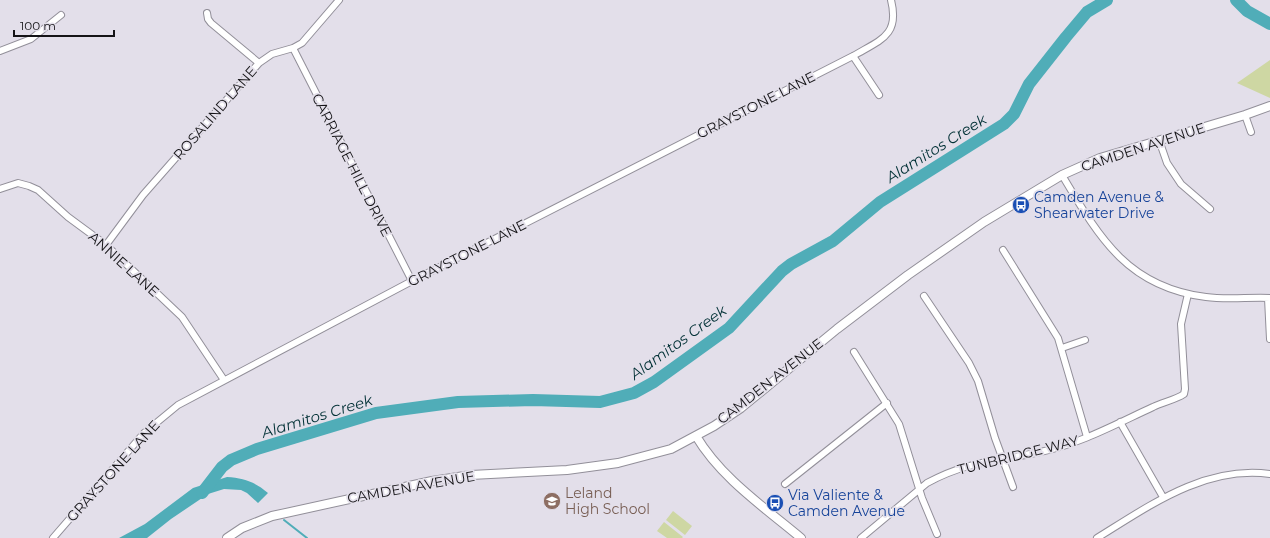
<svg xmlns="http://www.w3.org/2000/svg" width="1270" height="538" font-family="Montserrat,sans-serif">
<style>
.green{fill:#ced7a3}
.water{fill:#50adb8}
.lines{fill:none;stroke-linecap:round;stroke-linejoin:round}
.stream{stroke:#50adb8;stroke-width:2}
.river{stroke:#50adb8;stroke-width:12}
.street-casing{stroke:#928f99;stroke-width:8}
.secondary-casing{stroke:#928f99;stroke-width:10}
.street{stroke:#fff;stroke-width:6}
.secondary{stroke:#fff;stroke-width:8}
.labels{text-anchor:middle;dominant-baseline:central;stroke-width:3.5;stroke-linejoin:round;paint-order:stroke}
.street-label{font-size:14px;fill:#151417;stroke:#e3dfea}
.transit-label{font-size:14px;fill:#164399;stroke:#e3dfea;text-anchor:start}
.education-label{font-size:14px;fill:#785e54;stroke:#e3dfea;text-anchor:start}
.water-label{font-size:15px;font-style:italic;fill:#013035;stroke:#e3dfea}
</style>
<rect width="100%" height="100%" fill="#e3dfea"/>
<path class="green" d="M1270,60V98L1237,83Z
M673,511L692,526L685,535L666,520Z
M664,522L683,537L682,538H667L657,531Z"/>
<path class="water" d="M227,477C244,478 255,482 268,493L258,503L247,493L241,490L224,489L208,494L171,519L147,538H119L145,524L193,488Z"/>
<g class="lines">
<path class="stream" d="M284,520L307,538"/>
<path class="river" d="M1236,0L1247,11L1270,24
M202,493L222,467L231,460L257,449L376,413L458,402L533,400L600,402L634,393L654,382L729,328L782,271L791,264L833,241L880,202L1004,124L1014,114L1029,84L1066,37L1087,12L1107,0"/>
<defs>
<path id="street" d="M207,13L208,19L211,23L259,63
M293,48L412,281
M0,51L31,39L61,15
M853,56L879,95
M1245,115L1251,132
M1159,140L1167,163L1181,184L1210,209
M1062,175C1099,237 1127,287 1206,297C1227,300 1249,297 1270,298
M0,189L18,183L29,186L38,190L68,217L106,245L182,317L224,380
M106,245L143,195L259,63L272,54L293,48L302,43L339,0
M1003,250L1058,338L1087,437
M924,296L969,363L978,381L995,438L1013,487
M1268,298L1270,339
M1062,348L1085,340
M854,352L899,424L922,498L937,534
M1120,422L1163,497
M785,484L887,403
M53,538L144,433L178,405L412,281L853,56C880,40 900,36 891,0
M861,538L927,483C967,461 998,461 1040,452C1080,444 1116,424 1153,407C1163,402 1175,400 1184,394L1185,389L1181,324L1188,294
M1097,538C1149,506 1205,465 1270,474"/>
<path id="secondary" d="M696,436C721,478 764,507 801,538
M227,538L242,528L272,516L432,481L471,475L567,470L618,463L671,449L714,426L741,408L837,329L908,275L984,222L1062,175L1100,158L1245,115L1270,106"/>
</defs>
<use href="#street" class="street-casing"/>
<use href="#secondary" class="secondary-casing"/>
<use href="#street" class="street"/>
<use href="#secondary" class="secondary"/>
</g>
<defs>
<symbol id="bus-disc" viewBox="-11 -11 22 22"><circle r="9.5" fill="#1a4fb4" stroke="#e3dfea"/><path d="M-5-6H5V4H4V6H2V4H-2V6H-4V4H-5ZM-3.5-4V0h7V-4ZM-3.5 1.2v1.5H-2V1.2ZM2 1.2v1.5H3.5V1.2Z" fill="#fff"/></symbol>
<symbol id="school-disc" viewBox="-11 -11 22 22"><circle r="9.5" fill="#8d6e63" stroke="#e3dfea"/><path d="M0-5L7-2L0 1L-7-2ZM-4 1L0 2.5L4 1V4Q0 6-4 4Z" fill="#fff"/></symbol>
</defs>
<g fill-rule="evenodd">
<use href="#bus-disc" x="1011" y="195" width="20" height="20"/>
<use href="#school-disc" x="542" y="491" width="20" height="20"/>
<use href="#bus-disc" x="765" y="493" width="20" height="20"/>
</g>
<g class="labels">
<g class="street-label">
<text transform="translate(756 105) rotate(-27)">GRAYSTONE LANE</text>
<text transform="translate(215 113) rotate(-49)">ROSALIND LANE</text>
<text transform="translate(1143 147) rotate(-18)">CAMDEN AVENUE</text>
<text transform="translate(352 165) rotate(63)">CARRIAGE HILL DRIVE</text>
<text transform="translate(467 253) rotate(-27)">GRAYSTONE LANE</text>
<text transform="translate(124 264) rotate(42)">ANNIE LANE</text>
<text transform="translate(770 381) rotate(-38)">CAMDEN AVENUE</text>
<text transform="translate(1018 455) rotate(-14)">TUNBRIDGE WAY</text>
<text transform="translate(113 471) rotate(-48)">GRAYSTONE LANE</text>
<text transform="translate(411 487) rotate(-10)">CAMDEN AVENUE</text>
</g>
<g class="transit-label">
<text x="1034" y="197">Camden Avenue &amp;<tspan x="1034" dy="16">Shearwater Drive</tspan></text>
<text x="788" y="495">Via Valiente &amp;<tspan x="788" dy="16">Camden Avenue</tspan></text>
</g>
<g class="education-label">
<text x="565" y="493">Leland<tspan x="565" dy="16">High School</tspan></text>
</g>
<g class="water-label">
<text transform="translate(936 148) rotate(-32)">Alamitos Creek</text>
<text transform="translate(678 342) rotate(-36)">Alamitos Creek</text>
<text transform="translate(317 416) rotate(-17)">Alamitos Creek</text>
</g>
</g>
<path d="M14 30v6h100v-6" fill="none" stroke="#151417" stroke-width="2"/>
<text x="20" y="30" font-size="12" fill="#151417" stroke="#e3dfea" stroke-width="3" paint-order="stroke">100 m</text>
</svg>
